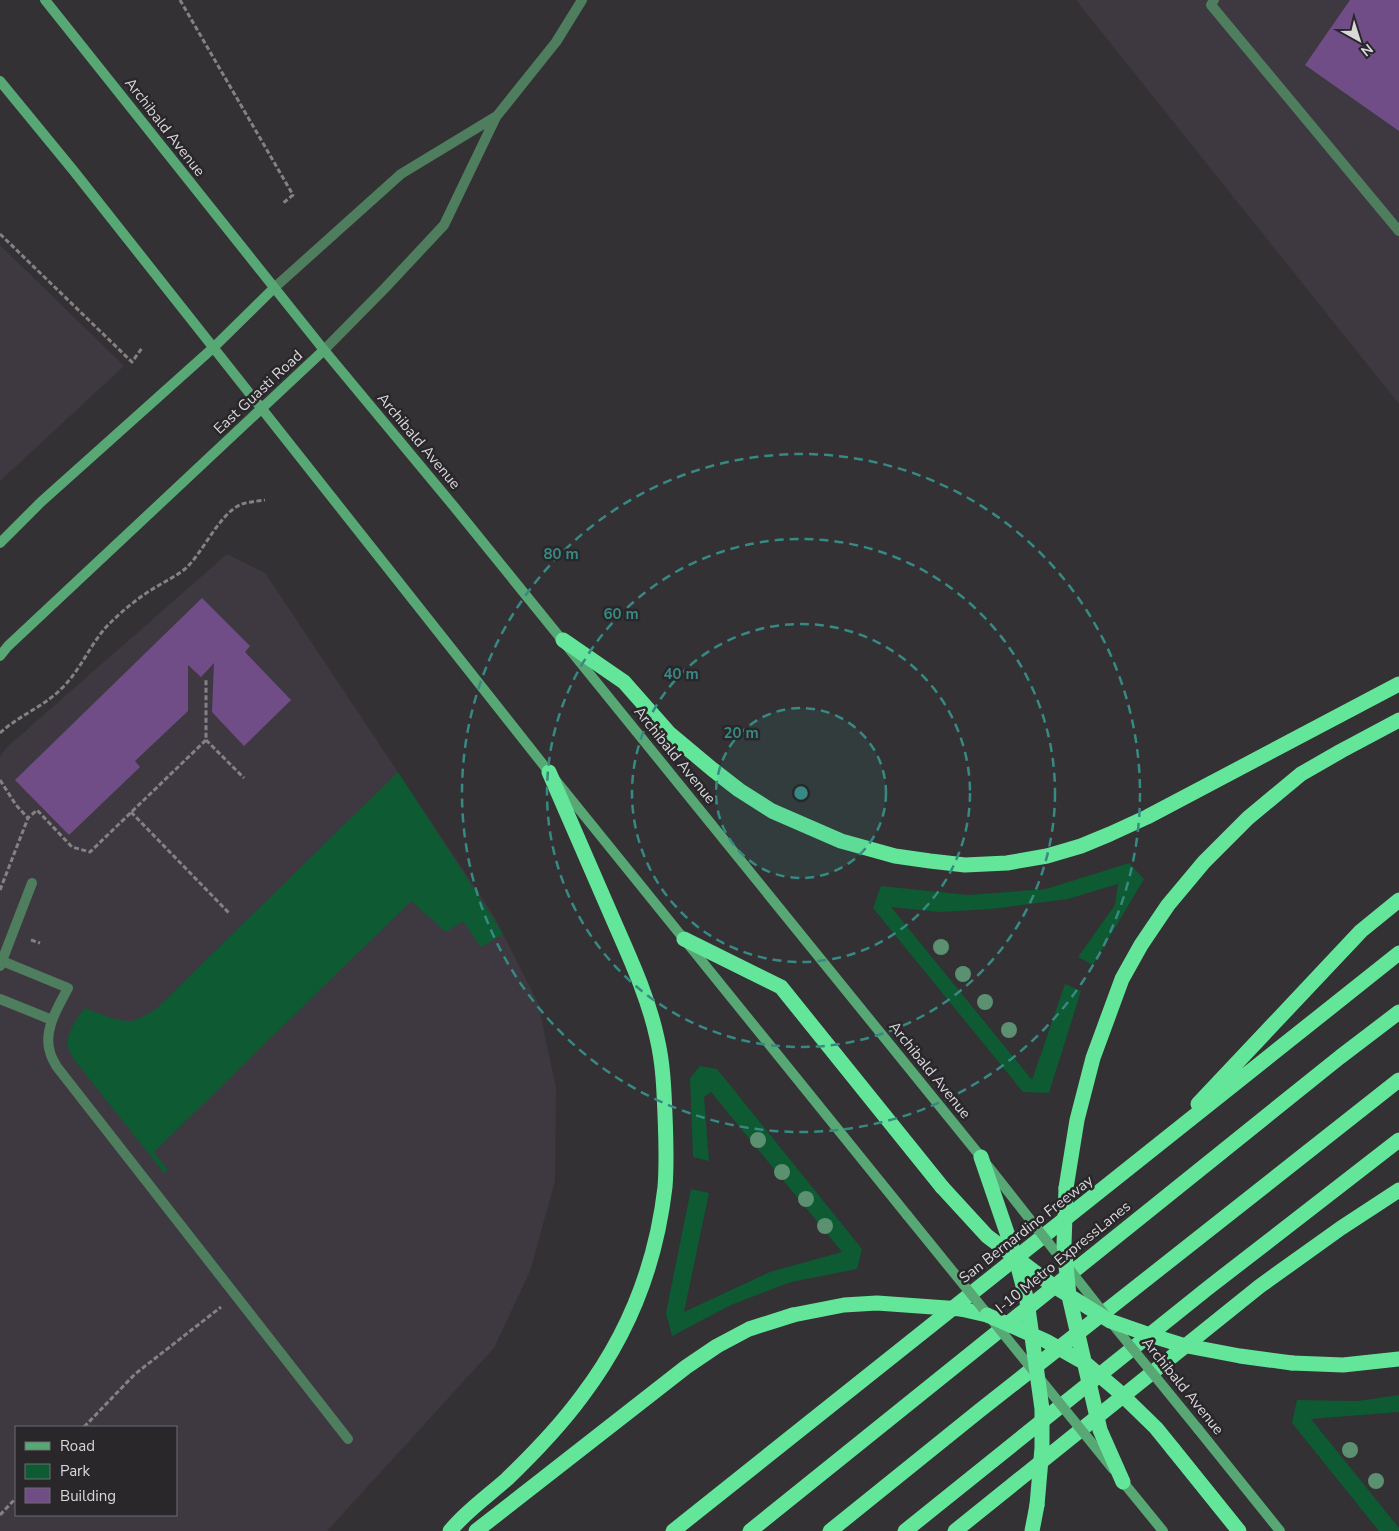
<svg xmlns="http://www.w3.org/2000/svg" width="1399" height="1531" font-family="'Nunito Sans',sans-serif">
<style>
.built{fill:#3e3941;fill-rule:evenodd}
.green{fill:#0d5a33}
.building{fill:#714d87}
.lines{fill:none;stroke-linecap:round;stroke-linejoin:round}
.path{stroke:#838184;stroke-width:3;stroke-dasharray:5 2.5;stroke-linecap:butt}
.service{stroke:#4e7e5e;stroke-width:10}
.tertiary{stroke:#4e7e5e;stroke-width:10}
.secondary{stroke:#58a876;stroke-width:10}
.motorway{stroke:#63e699;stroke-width:15}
.secondary-bridge{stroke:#58a876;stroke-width:10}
.motorway-bridge{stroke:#63e699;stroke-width:15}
.tree{fill:#5b9170}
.ring{fill:none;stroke:#378983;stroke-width:2.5;stroke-dasharray:9 6}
.labels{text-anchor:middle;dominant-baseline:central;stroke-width:5;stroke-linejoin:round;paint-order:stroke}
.street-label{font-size:15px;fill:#d8d7d9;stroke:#29272a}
.centre{fill:#378983;stroke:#29272a;stroke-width:2.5}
.ring-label{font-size:15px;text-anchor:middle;font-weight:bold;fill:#378983;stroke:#29272a;stroke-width:5;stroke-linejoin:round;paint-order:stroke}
</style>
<rect width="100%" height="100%" fill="#333134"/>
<path class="built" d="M1076,0H1399V404Z
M0,245L124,366L0,481Z
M227,554L265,573L494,916L503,934L538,1003L556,1088L555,1181L530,1271L494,1348L327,1531H0V757L6,748ZM16,1427H176V1515H16Z"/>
<path class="green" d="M398,772L503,934L481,947L463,921L446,932L411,901L154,1152L168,1170L164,1173L76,1062C74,1058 70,1053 68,1048C65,1035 77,1017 85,1008C99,1013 117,1022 131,1021C141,1019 149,1013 156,1009Z
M1129,863L1144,879L1093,965L1078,957L1115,905L1118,884L1068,899L991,909L939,912L891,907L1032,1080L1065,984L1081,991L1049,1093L1023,1092L873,908L881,886L968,895L1046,889Z
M700,1066L717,1069L862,1249L857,1269L791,1282L731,1305L672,1336L666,1313L691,1189L709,1193L684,1312L770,1272L842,1252L711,1092L704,1097L709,1161L693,1157L690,1078Z
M1399,1395V1412L1311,1419L1399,1528V1531H1379L1292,1423L1297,1400L1358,1401Z"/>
<path class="building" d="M1350,0H1399V131L1305,65Z
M202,598L250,646L245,652L291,700L244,746L212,712L214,663L201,677L188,665V711L135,761L140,767L69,835L15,780Z"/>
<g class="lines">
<path class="path" d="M180,0L293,195L282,204
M0,234L132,362L142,348
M0,733C18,716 43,707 61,689C81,670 90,644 108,625C122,611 139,597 156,587C166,581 176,576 185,569C204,552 219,513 242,504C249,502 257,501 265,500
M206,740L244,778
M0,780L16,805L28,818L37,810L72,847L90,852L206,740V680
M131,812L229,913
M0,890L28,818
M31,940L40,943
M84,1427L135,1374L221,1307
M0,1515L16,1498"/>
<path class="service" d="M1214,0L1211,5L1399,231
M0,960L68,988C58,1007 43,1030 50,1052C51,1057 54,1062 57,1067L348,1439
M0,966L32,883
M0,999L52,1020"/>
<path class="tertiary" d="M274,288L401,174L495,117
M324,350L386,287L444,225L496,117L556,42L582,0"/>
<path class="secondary" d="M45,0L324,350L456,509L981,1157
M0,81L73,170L549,772L907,1215
M0,543L41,502L213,348L274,288
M0,656L8,646L324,350
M1198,1429L1280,1531
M1123,1482L1163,1531"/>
<path class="motorway" d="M563,640L624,682L669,733L712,769L739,790L772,811L841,841L895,856L930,861L965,865L1007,863L1047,856L1081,846L1110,834L1147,817L1399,684
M684,939L781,987L942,1187
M1198,1104L1361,931L1399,900
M1066,1188L1077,1120L1093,1058L1122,979L1141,945L1168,905L1204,862L1248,818L1301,774L1341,751L1399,720
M961,1309L987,1315
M1292,1363L1343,1365L1399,1359
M1173,1449L1239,1531
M450,1531C466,1511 488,1496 507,1479C534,1453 560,1426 582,1396C629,1334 656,1265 665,1187C667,1163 666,1139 665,1115C664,1089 663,1063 657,1038C648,996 629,956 612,917C591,869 570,820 549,772
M476,1531L686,1367L717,1346L749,1329L793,1315
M673,1531L1399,953
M750,1531L1340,1057L1399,1012
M830,1531L979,1411L1399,1080
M905,1531L1208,1288L1399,1140
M955,1531L1260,1286L1341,1228L1399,1190
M1032,1531L1037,1505"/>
<path class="secondary-bridge" d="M988,1166L1110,1321L1198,1429
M907,1215L1113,1469"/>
<path class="motorway-bridge" d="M981,1157L1016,1259L1027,1301L1042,1409V1448L1037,1505
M942,1187L987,1236L1052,1285L1110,1321L1153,1336L1182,1345L1240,1356L1292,1363
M1066,1188L1064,1244L1069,1296L1100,1430L1123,1482
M793,1315L844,1305L877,1303L961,1309
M987,1315L1046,1341L1085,1363L1118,1391L1156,1428L1173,1449"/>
</g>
<g class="tree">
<circle cx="941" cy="947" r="8"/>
<circle cx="963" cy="974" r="8"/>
<circle cx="985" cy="1002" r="8"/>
<circle cx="1009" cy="1030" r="8"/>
<circle cx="758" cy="1140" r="8"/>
<circle cx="782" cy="1172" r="8"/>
<circle cx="806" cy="1199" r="8"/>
<circle cx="825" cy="1226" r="8"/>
<circle cx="1350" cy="1450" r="8"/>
<circle cx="1376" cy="1481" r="8"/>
</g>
<circle cx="801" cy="793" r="85" fill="#378983" fill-opacity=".12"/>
<g class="ring">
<circle cx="801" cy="793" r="85"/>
<circle cx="801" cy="793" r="169"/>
<circle cx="801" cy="793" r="254"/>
<circle cx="801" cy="793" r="339"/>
</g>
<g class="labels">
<g class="street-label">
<text transform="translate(165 127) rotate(52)">Archibald Avenue</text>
<text transform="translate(258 392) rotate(-43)">East Guasti Road</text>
<text transform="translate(419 441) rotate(50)">Archibald Avenue</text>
<text transform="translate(675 755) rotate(51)">Archibald Avenue</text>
<text transform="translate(930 1070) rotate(51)">Archibald Avenue</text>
<text transform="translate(1026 1229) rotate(-38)">San Bernardino Freeway</text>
<text transform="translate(1063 1257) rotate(-39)">I-10 Metro ExpressLanes</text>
<text transform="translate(1183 1386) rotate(51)">Archibald Avenue</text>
</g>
</g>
<circle cx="801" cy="793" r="8" class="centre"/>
<g class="ring-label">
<text x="561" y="559">80 m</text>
<text x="621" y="619">60 m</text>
<text x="681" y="679">40 m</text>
<text x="741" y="738">20 m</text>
</g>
<rect x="15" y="1426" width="162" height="90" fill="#29272a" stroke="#6f6d70"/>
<rect x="25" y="1442" width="25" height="8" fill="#58a876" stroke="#6f6d70"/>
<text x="60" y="1451" font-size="15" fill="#d8d7d9">Road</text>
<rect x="25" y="1464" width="25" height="15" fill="#0d5a33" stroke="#6f6d70"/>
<text x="60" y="1476" font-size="15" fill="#d8d7d9">Park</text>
<rect x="25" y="1488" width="25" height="15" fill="#714d87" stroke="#6f6d70"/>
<text x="60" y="1501" font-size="15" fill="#d8d7d9">Building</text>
<g transform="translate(1359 40) rotate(141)" stroke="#29272a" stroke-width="4" paint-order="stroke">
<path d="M0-4L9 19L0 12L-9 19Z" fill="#d8d7d9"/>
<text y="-8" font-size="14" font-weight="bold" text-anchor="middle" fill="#d8d7d9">N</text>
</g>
</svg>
